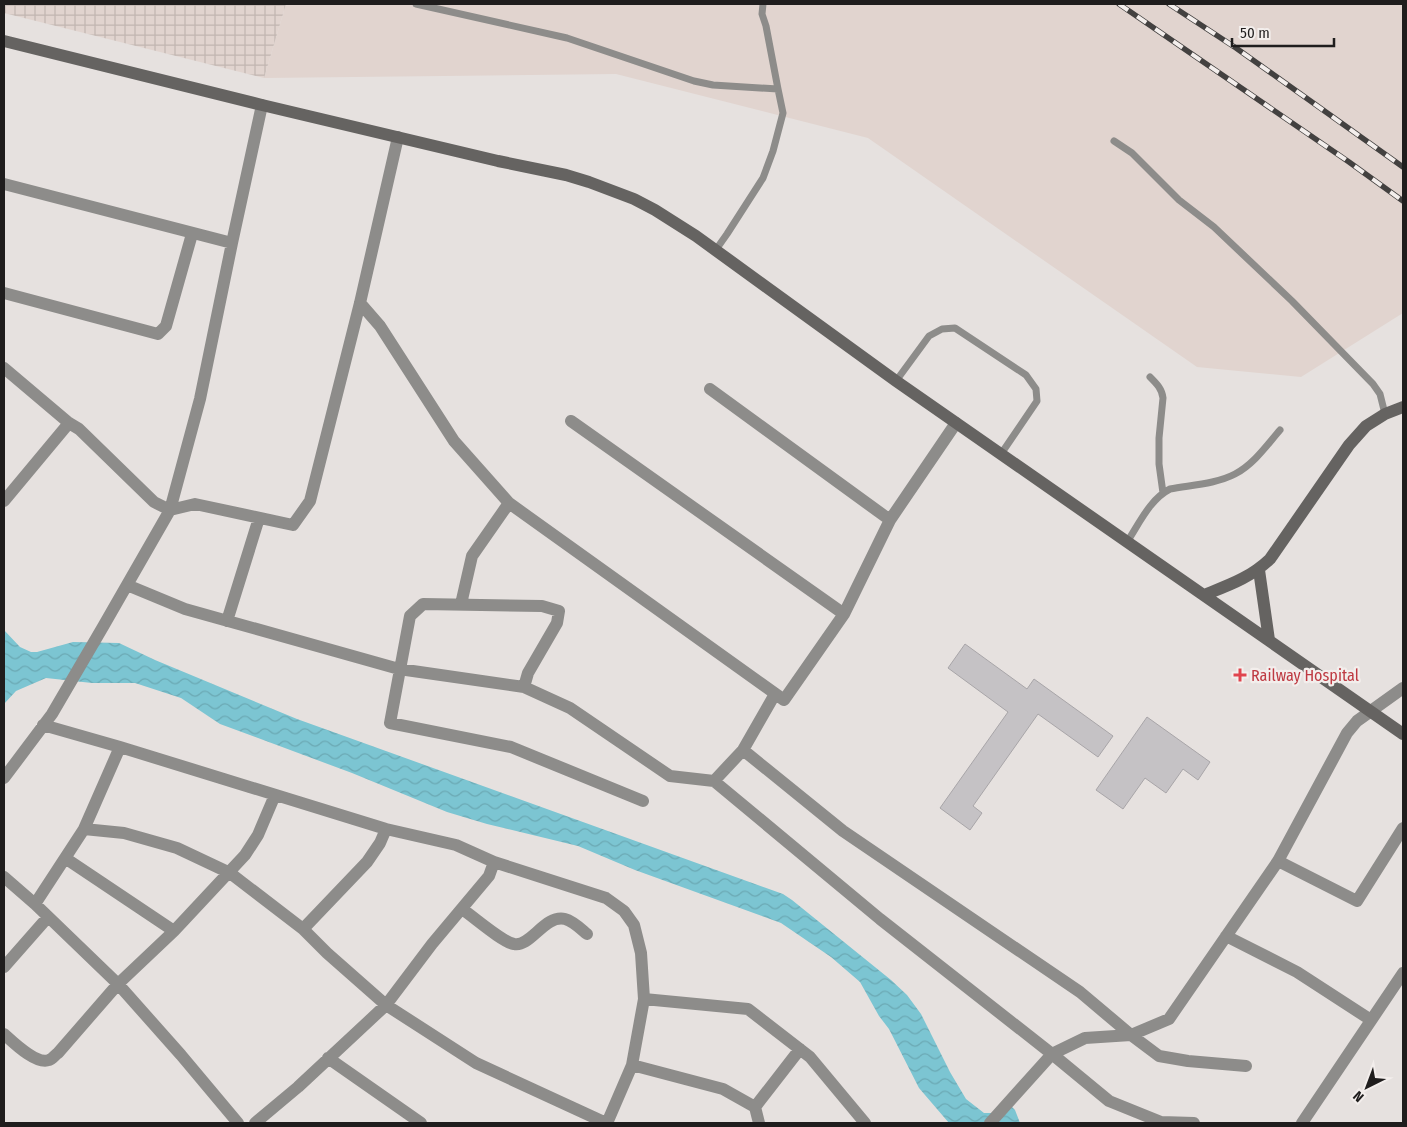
<svg xmlns="http://www.w3.org/2000/svg" width="1407" height="1127" font-family="'Fira Sans Condensed',sans-serif">
<style>
.built{fill:#e1d4cf}
.industrial{fill:url(#industrial-grid)}
.water{fill:url(#water-waves)}
.building{fill:#c5c2c5;stroke:#a8a5a8}
.lines{fill:none;stroke-linecap:round;stroke-linejoin:round}
.service{stroke:#8d8c8a;stroke-width:7}
.minor{stroke:#8d8c8a;stroke-width:12}
.secondary{stroke:#656361;stroke-width:12}
.rail-casing{stroke:#434140;stroke-width:5.5}
.rail{stroke:#f3eeec;stroke-width:4;stroke-dasharray:11;stroke-linecap:butt}
.health-dot{fill:#e0444e;stroke:#f3eeec;stroke-width:2}
.labels{text-anchor:middle;dominant-baseline:central;stroke-width:4.5;stroke-linejoin:round;paint-order:stroke}
.health-label{font-size:16px;fill:#be3a42;stroke:#f3eeec;text-anchor:start}
</style>
<defs>
<pattern id="industrial-grid" width="8" height="8" patternUnits="userSpaceOnUse" patternTransform="scale(1.25)"><rect width="8" height="8" fill="#e1d4cf"/><path d="M0 4h8M4 0v8" fill="none" stroke="#c1b6b1"/></pattern>
<pattern id="water-waves" width="16" height="10" patternUnits="userSpaceOnUse" patternTransform="scale(1.25)"><rect width="16" height="10" fill="#7cc5d2"/><path d="M0 5q4-4 8 0t8 0" fill="none" stroke="#6ba9b4"/></pattern>
</defs>
<rect width="100%" height="100%" fill="#e6e1df"/>
<path class="built" d="M286,4H1403V313L1301,377L1197,367L868,138L616,74L264,78Z"/>
<path class="industrial" d="M4,4H286L264,78L4,13Z"/>
<path class="water" d="M4,630L20,647L31,652H37L73,642L119,643L155,660L297,719L783,894L792,900L891,980L907,995L921,1014L950,1072L966,1099L984,1113H995L1011,1106L1015,1110L1020,1123H949L919,1088L889,1029L879,1016L860,982L831,957L781,923L635,870L578,846L487,824L447,812L352,773L220,724L181,698L135,683H92L46,678L16,691L4,704Z"/>
<path class="building" d="M965,644L1027,689L1034,679L1113,736L1098,757L1038,714L973,806L982,813L970,830L940,808L1008,712L948,668Z
M1147,717L1210,762L1198,780L1183,769L1166,793L1145,778L1123,809L1096,790Z"/>
<g class="lines">
<path class="service" d="M416,4L567,38L694,81L713,85L778,89
M1114,141L1132,153L1179,200L1214,227L1292,301L1373,384L1380,394L1385,414
M715,251L727,234L763,178L773,151L783,113L778,89L766,26L762,14L763,4
M1150,377C1157,384 1162,389 1163,398L1159,438V464L1163,493
M896,381L929,336L942,329L955,328L1026,375L1036,389L1037,401L1001,454
M1127,542C1139,524 1150,499 1170,489C1191,485 1216,484 1235,474C1254,464 1267,445 1280,430"/>
<path class="minor" d="M4,184L232,243L262,105
M4,293L158,334L166,326L192,234
M360,303L380,326L454,441L509,503L784,700L844,614L890,520L956,423
M4,368L69,423L79,429L154,502L170,510L195,504L293,525L310,501L360,303L398,137
M710,389L890,520
M571,421L844,614
M4,501L69,423
M127,585L185,609L335,651L399,669L524,687L570,708L670,776L714,781L880,919L1052,1054L1109,1101L1161,1122L1194,1123
M461,604L472,556L509,503
M227,621L259,518
M524,687L528,673L557,623L559,611L542,606L423,604L410,616L390,723L511,747L643,801
M43,725L120,747L386,829L456,845L494,862L606,898L624,911L634,925L641,953L644,999L632,1065L607,1123
M743,750L843,831L1080,992L1131,1035L1159,1056L1188,1061L1246,1066
M4,778L52,714L104,625L170,510L200,399L232,243
M714,781L743,750L775,694
M84,829L124,833L177,848L230,873L303,929L327,953L386,1005L476,1063L606,1123
M65,858L174,931
M1278,861L1357,901L1403,828
M4,877L35,904L118,984L181,1055L238,1123
M35,904L84,829L120,747
M462,909C474,917 502,942 514,944C530,948 545,914 565,919C573,921 581,929 587,934
M303,929L367,862L380,843L386,829
M1226,936L1297,972L1371,1020
M4,967L48,917
M644,999L748,1009L810,1057L865,1123
M4,1034C13,1042 36,1065 49,1060C52,1059 55,1055 58,1053L118,984L174,931L245,855L258,835L275,795
M328,1058L421,1123
M632,1065L723,1089L755,1107
M255,1123L298,1087L386,1005L432,944L489,876L494,862
M759,1123L755,1107L800,1049
M990,1123L1052,1054L1085,1038L1131,1035L1169,1019L1278,861L1347,733L1357,721L1403,688
M1302,1123L1403,973"/>
<path class="secondary" d="M4,41L262,105L498,161L566,175L589,182L634,199L655,210L696,236L896,381L1403,734
M1259,570L1269,640
M1204,595C1229,585 1250,578 1270,559L1349,445L1366,426L1385,414L1403,407"/>
<defs>
<path id="rail" d="M1119,4L1349,162L1403,201
M1169,4L1236,48L1403,167"/>
</defs>
<use href="#rail" class="rail-casing"/>
<use href="#rail" class="rail"/>
</g>
<path class="health-dot" d="M1237.5 667.5h5v5h5v5h-5v5h-5v-5h-5v-5h5z"/>
<g class="labels">
<g class="health-label">
<text x="1251" y="675">Railway Hospital</text>
</g>
</g>
<rect width="1407" height="1127" fill="none" stroke="#1f1d1d" stroke-width="10"/>
<g transform="translate(1367 1087) rotate(222)" stroke="#f3eeec" stroke-width="4" paint-order="stroke">
<path d="M0-4L9 19L0 12L-9 19Z" fill="#1f1d1d"/>
<text y="-8" font-size="14" font-weight="bold" text-anchor="middle" fill="#1f1d1d">N</text>
</g>
<path d="M1232 38v8h102v-8" fill="none" stroke="#1f1d1d" stroke-width="2.5"/>
<text x="1240" y="38" font-size="15" fill="#1f1d1d" stroke="#f3eeec" stroke-width="4" paint-order="stroke">50 m</text>
</svg>
